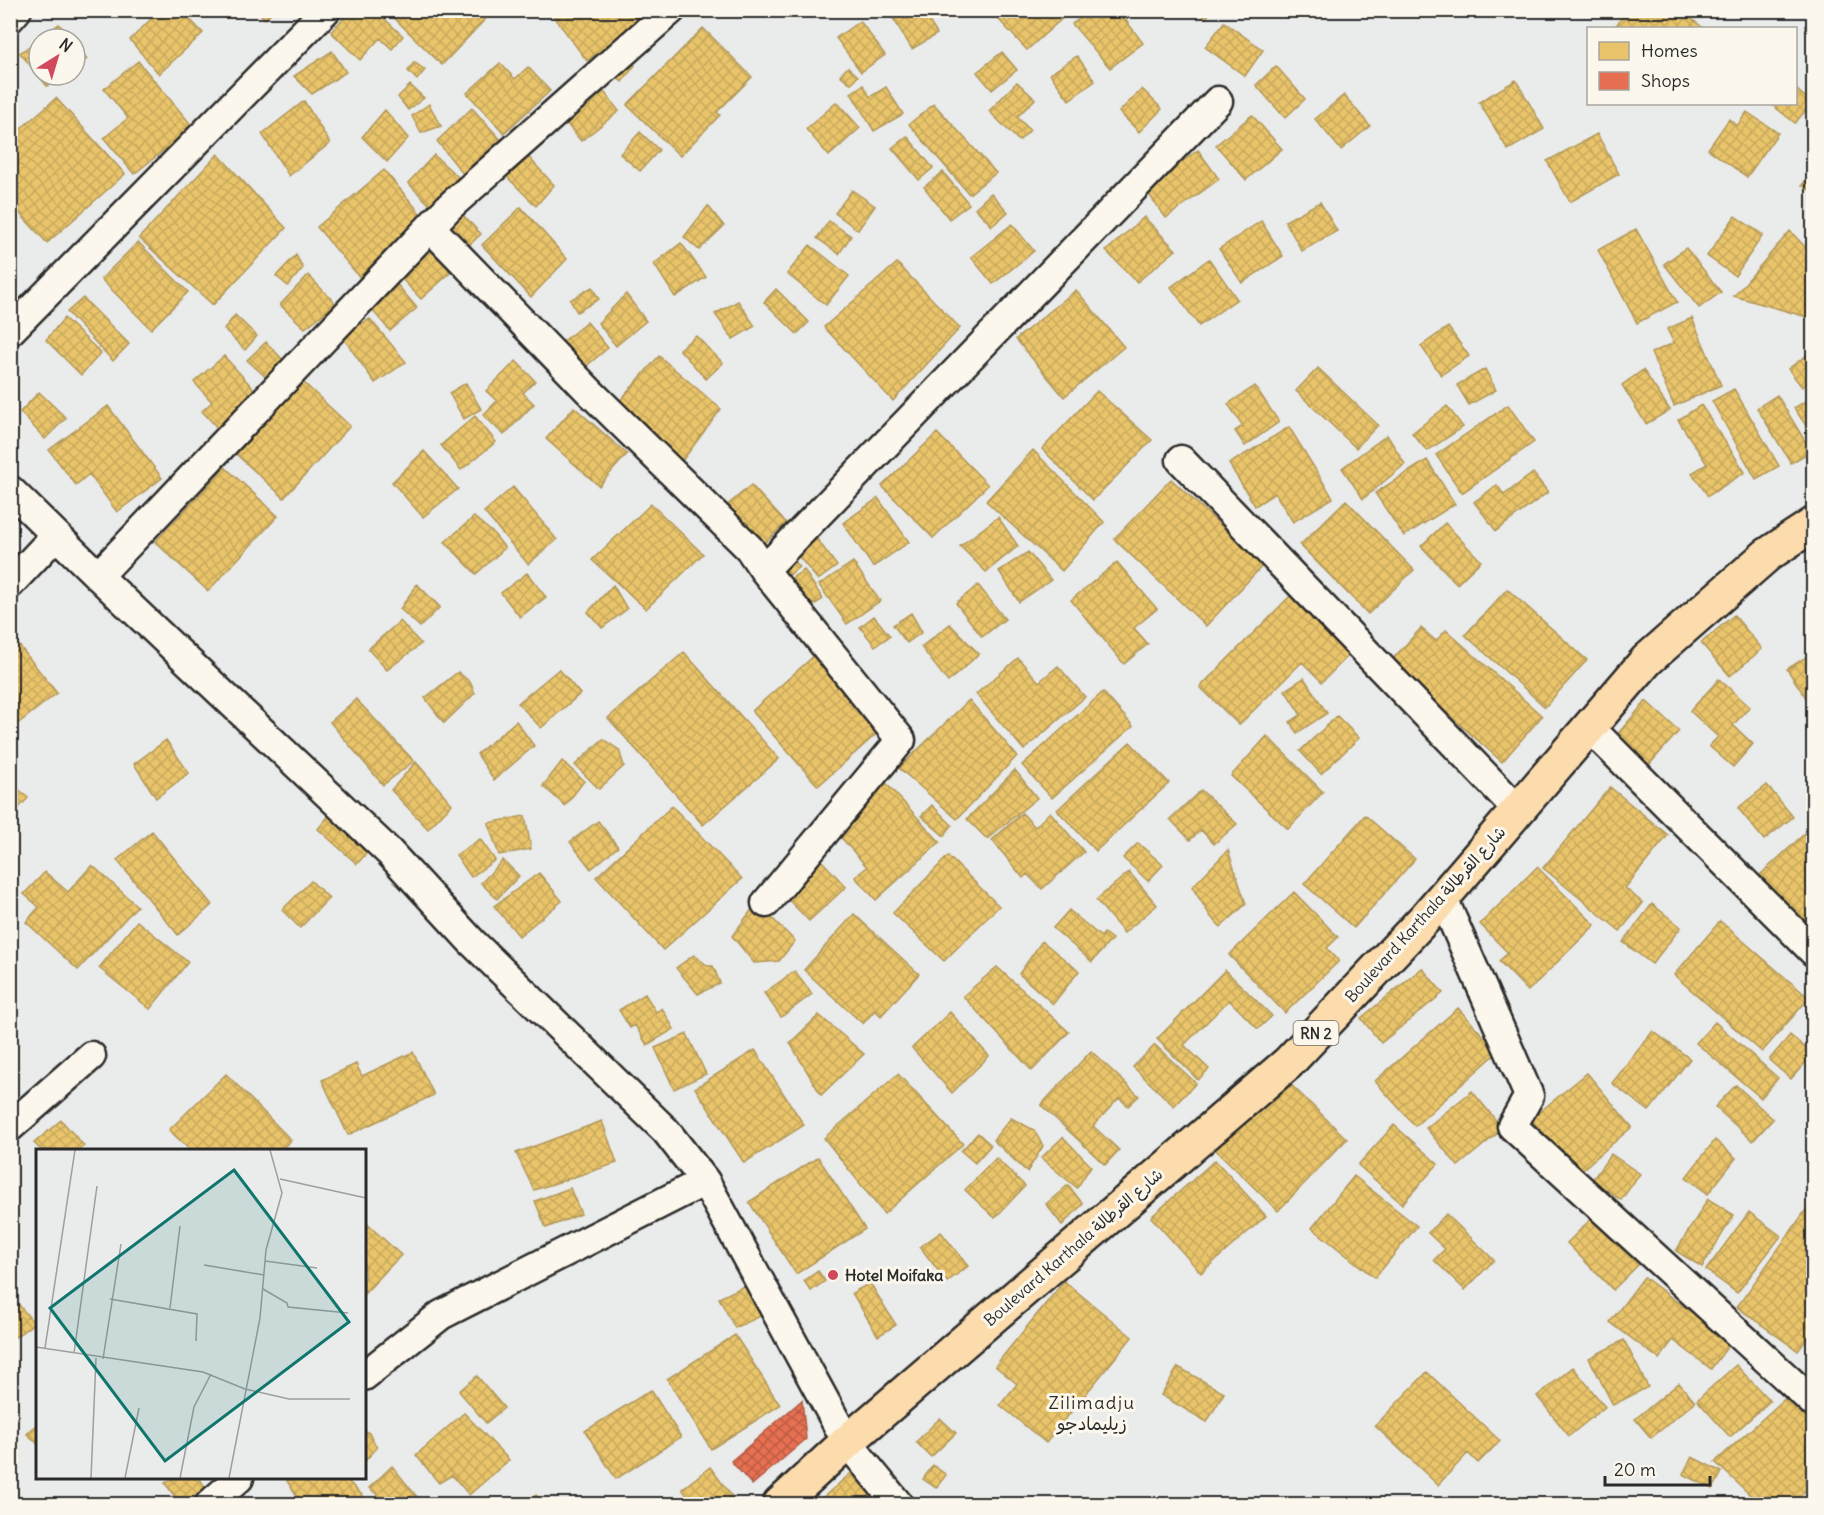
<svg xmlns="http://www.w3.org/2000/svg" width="1824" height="1515" font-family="Delius,'Playpen Sans Arabic',sans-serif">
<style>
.homes{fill:url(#homes-cross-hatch);stroke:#b09657;stroke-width:1.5}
.shops{fill:url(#shops-cross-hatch);stroke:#af5b46;stroke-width:1.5}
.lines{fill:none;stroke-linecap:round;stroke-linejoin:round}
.minor-casing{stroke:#2b2b2b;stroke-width:33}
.primary-casing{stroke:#2b2b2b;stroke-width:38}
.minor{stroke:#fbf7ec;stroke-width:28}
.primary{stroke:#fcdcac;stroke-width:33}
.poi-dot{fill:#d1495b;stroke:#fbf7ec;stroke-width:2}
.labels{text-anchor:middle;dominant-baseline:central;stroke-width:6;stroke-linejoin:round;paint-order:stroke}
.shield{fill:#fbf7ec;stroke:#696865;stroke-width:1.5}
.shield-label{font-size:15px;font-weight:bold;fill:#2b2b2b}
.street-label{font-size:16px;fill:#2b2b2b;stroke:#fbf7ec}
.poi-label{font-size:16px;font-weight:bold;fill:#2b2b2b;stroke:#fbf7ec;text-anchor:start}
.neighbourhood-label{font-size:18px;letter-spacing:1.5px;fill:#2b2b2b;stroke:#fbf7ec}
.inset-road{fill:none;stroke:#9e9e9e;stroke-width:1.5}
.view{fill:#0f766e;fill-opacity:0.15;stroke:#0f766e;stroke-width:3}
.inset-edge{fill:none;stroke:#2b2b2b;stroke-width:3}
</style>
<defs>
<pattern id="homes-cross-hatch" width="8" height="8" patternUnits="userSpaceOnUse" patternTransform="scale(1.5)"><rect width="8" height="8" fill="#e9c46a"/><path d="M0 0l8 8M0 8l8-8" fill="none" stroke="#c8a95c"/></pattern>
<pattern id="shops-cross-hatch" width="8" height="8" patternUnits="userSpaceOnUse" patternTransform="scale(1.5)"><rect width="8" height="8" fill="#e76f51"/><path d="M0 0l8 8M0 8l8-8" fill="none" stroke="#bb5b43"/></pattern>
</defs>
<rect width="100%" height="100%" fill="#eaebeb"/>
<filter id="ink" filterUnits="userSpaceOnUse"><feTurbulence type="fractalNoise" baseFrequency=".0167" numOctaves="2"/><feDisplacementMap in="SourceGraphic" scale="12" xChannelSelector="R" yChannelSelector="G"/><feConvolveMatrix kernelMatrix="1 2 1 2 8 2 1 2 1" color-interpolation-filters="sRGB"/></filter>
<g filter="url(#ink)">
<path class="homes" d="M160,10H181L203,33L159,74L130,40Z
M257,10H274L265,19Z
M351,10H375L403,36L392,49L380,38L360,60L331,32Z
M386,10H494L442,65Z
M549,10H636L642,19L587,61Z
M888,10H922L937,34L912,49Z
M990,10H1061L1066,15L1027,50Z
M1092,10H1118L1143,43L1110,68L1072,24Z
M1196,10H1212L1206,18Z
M1628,10H1681L1702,27L1701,28H1614Z
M860,21L885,55L861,72L836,38Z
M1224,22L1263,50L1245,76L1205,47Z
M59,24L71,39H39V75H63L47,86L20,53Z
M703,28L752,77L717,112L720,115L680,156L627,105Z
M75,44L87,59L75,67Z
M332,51L346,72L312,94L294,76Z
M1002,52L1017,70L992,90L977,72Z
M1077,56L1095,81L1069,100L1050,74Z
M629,60L635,65L622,82L616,77Z
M138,61L193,127L134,174L104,138L128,118L104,89Z
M414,62L425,70L417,80L408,71Z
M500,63L515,79L528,67L550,91L504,133L467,93Z
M1276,66L1305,99L1285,118L1256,85Z
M848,67L858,76L851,84L840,75Z
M1516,80L1544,129L1508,150L1479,102Z
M1017,82L1035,99L1017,117L1030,130L1019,141L989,111Z
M410,85L424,98L408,110L398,97Z
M863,85L870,97L886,87L903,114L874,131L851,93Z
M601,88L619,111L581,141L562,118Z
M1142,89L1162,109L1139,132L1119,112Z
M1796,89L1812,103L1795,123L1771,104H1796Z
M1344,95L1370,126L1341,150L1315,119Z
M56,98L125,174L47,243L10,203V138Z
M304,101L330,143L289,176L262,134Z
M837,102L860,128L829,156L806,129Z
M429,104L441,126L421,133L412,116Z
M934,104L996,173L969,194L909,124Z
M472,108L503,142L464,175L437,141Z
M385,110L408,138L387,162L362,137Z
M1747,112L1778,133L1747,177L1708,149L1729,119L1737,126Z
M1252,115L1282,149L1246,180L1216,145Z
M640,132L659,150L640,171L620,154Z
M1597,134L1619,174L1570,202L1547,161Z
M907,136L933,168L919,180L892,148Z
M1198,150L1219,179L1166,218L1145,189Z
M523,151L554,185L536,206L502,172Z
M218,154L286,228L213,305L139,238Z
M434,155L459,178L431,206L408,183Z
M1814,169V193L1802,185Z
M384,170L425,219L362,280L317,227Z
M943,172L969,204L949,219L924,187Z
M852,190L875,206L858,230L835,213Z
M991,193L1008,212L992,226L975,208Z
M1320,202L1337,231L1302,251L1285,221Z
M708,206L724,226L699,250L684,237Z
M521,207L567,259L531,297L482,245Z
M460,212L481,234L462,252L441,229Z
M1735,216L1763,235L1735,276L1707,256Z
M1144,217L1176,250L1137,282L1106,251Z
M829,221L851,236L839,254L817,238Z
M1261,221L1283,256L1242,283L1219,249Z
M1012,224L1034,251L993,284L971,257Z
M1636,229L1677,302L1637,323L1598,250Z
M1790,231L1814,256V319L1734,296Z
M138,242L188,292L151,329L101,279Z
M681,243L706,277L675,297L654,264Z
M810,245L849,276L826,305L787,274Z
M428,246L444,258L450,273L421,299L397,274Z
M1686,248L1721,292L1699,308L1664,264Z
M296,255L303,268L288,286L276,276Z
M1209,259L1237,299L1199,326L1171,287Z
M897,263L960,328L893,401L824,327Z
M308,275L336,304L305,328L280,305Z
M395,282L417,308L390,331L368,305Z
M592,287L599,299L577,312L570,300Z
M776,289L809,322L797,334L764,302Z
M1076,290L1124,347L1064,397L1016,339Z
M626,294L646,321L616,346L598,323Z
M83,298L129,344L113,361L67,312Z
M738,301L755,326L733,339L715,314Z
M235,315L257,336L245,350L224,329Z
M64,318L101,353L81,375L46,340Z
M1692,318L1721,385L1674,406L1651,353L1674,343L1667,329Z
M370,319L406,362L375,383L341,335Z
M587,322L608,348L579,372L556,347Z
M1448,327L1469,356L1441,375L1421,346Z
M696,336L723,363L706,379L679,349Z
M266,342L286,363L269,380L247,360Z
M1810,353L1814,358V378L1802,387L1788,369Z
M224,356L261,397L222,433L202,411L212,402L194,382Z
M659,356L721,409L682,461L617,404Z
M516,361L535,381L523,393L534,404L504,435L483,415L497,401L486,391Z
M1318,368L1378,425L1356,448L1296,391Z
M1485,369L1496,390L1469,405L1457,385Z
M1643,370L1670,410L1646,424L1622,385Z
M303,382L350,426L284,498L236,454Z
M466,383L481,409L464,419L449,393Z
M1255,386L1279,422L1245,446L1235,431L1243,426L1228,404Z
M1734,389L1779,466L1756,479L1712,401Z
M1097,391L1152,440L1093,500L1042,449Z
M39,392L66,418L45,439L20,412Z
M1777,395L1811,451L1791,463L1757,408Z
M1814,396V437L1794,408Z
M1508,405L1534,442L1462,493L1436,455Z
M1701,405L1745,472L1708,496L1692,473L1707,464L1678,420Z
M108,406L162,478L117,512L89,474L76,485L49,450Z
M1447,406L1463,427L1427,451L1412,433Z
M574,407L627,454L599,486L546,439Z
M475,416L496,442L461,470L441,445Z
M1289,427L1333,498L1293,522L1275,493L1255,506L1229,464Z
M937,433L988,485L933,538L882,486Z
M1387,435L1405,464L1363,499L1342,468Z
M1033,450L1104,522L1062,571L986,501Z
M424,451L458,489L423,517L392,482Z
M1427,460L1455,504L1404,536L1375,493Z
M225,467L278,516L208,591L155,542Z
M1533,473L1548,492L1496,531L1474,502L1497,485L1504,495Z
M1171,479L1263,565L1206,626L1114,539Z
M751,485L786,523L762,545L724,508Z
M513,487L557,540L528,564L484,512Z
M878,498L909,542L873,567L843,523Z
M1346,500L1414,570L1368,614L1300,545Z
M651,504L703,554L646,609L592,560Z
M474,517L493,533L505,548L476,574L445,542Z
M998,517L1018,546L986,572L960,546Z
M1445,523L1481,561L1457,584L1421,546Z
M811,531L837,566L818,580L791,547Z
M1028,552L1051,580L1019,602L999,571Z
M788,555L799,567L787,577L776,565Z
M853,562L880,601L847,624L819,585Z
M1117,562L1157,609L1134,628L1148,644L1124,664L1071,600Z
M804,570L823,599L806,610L787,581Z
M527,573L546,597L520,617L501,593Z
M417,584L440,607L420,627L400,609Z
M613,585L627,609L602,628L588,612Z
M978,585L1005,619L982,637L956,603Z
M1507,589L1587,660L1545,707L1465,635Z
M1292,594L1352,652L1322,682L1302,662L1239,725L1200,687Z
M911,613L922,632L907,643L893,625Z
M1734,615L1762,649L1730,676L1701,643Z
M874,616L890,636L875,646L860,627Z
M400,621L421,644L387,670L368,649Z
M950,624L979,654L948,682L921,647Z
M1421,628L1436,641L1446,630L1542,716L1502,762L1390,662Z
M10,634L57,693L16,725L10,718Z
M684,652L779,759L703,825L608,718Z
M1814,652V710L1787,669Z
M816,654L882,729L818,786L752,711Z
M1018,658L1039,682L1058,666L1085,697L1024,750L976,694Z
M559,669L580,694L541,728L518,703Z
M458,672L470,682L475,693L444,723L425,698Z
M1304,678L1327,713L1297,733L1290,722L1301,715L1285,690Z
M1719,679L1750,707L1733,725L1753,744L1733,767L1709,746L1718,737L1690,711Z
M1103,692L1133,726L1052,798L1022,765Z
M356,699L414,761L383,785L330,722Z
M969,700L1017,756L957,819L899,768Z
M1646,701L1679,731L1648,766L1615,737Z
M1337,716L1359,738L1321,774L1300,751Z
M516,721L534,746L494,780L477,754Z
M1267,736L1323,792L1288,829L1231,776Z
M603,739L619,750L624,766L599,789L575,765Z
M166,740L189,773L156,798L134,764Z
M1130,742L1169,783L1096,851L1057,810Z
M562,761L584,781L565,806L543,786Z
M416,762L452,804L428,829L391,790Z
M1015,770L1037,798L987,839L967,819Z
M10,781L28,798L10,817Z
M884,781L940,842L876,900L855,877L867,867L832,827Z
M1767,785L1793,817L1764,840L1738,808Z
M1610,787L1668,835L1625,888L1643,903L1620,931L1543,868Z
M1201,790L1237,824L1214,844L1201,830L1190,840L1170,819Z
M932,805L952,825L944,836L921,816Z
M672,806L742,879L663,950L596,877Z
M1050,812L1084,852L1042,889L1027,874L1023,878L992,840L1022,813L1035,827Z
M331,813L371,848L357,864L318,829Z
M1365,815L1415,859L1354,928L1304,884Z
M525,816L531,849L499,855L488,823Z
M598,821L618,847L591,869L570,842Z
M1814,825V931L1760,875Z
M152,831L212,905L178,935L117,860Z
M480,839L495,860L471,877L456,855Z
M1138,843L1163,865L1148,881L1123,858Z
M1228,850L1246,904L1221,927L1211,917L1192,887Z
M948,856L999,906L944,961L893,913Z
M503,860L519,876L497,899L481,883Z
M821,860L846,887L809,921L784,895Z
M92,865L137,906L78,970L26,922L39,907L24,894L45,872L68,892Z
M1537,867L1595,925L1528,991L1499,961L1508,953L1480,924Z
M1129,872L1157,905L1124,933L1096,900Z
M539,873L562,901L519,936L494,906Z
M311,881L329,898L300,928L282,910Z
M1294,892L1338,937L1327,948L1339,961L1285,1013L1229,955Z
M757,903L795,941L779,961L754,963L732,936Z
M1652,904L1681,927L1652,964L1623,942Z
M1069,910L1101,937L1104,933L1112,939L1092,962L1053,928Z
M854,914L919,974L881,1016L875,1010L863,1024L804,970Z
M137,921L188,962L150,1009L99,968Z
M1720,921L1809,998L1762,1052L1674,975Z
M1042,941L1079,971L1053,1004L1019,974Z
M694,955L708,966H713L720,983L698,994L676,968Z
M997,967L1069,1032L1032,1071L963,996Z
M1422,968L1443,993L1381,1043L1361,1018Z
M1225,970L1272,1016L1258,1029L1229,1000L1184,1045L1209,1069L1198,1080L1157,1039Z
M795,971L812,994L781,1017L764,993Z
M645,994L656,1012L662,1008L674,1029L647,1045L635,1025L630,1028L619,1010Z
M1458,1008L1498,1052L1415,1126L1375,1081Z
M950,1012L989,1056L952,1093L912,1048Z
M819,1015L864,1054L821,1095L790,1043Z
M1715,1022L1778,1078L1761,1098L1696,1043Z
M1653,1031L1690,1059L1649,1111L1612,1083Z
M687,1034L706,1074L674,1089L655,1048Z
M1790,1035L1813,1054L1791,1079L1769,1060Z
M1155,1045L1196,1083L1174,1106L1133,1067Z
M755,1050L804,1125L744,1163L695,1088Z
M1091,1051L1139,1096L1128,1106L1119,1098L1093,1126L1119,1150L1105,1165L1041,1105Z
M413,1052L434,1095L348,1135L322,1080L356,1064L362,1076Z
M1587,1073L1632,1127L1577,1174L1531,1119Z
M226,1074L291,1140L281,1150H190L169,1130Z
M898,1074L963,1144L884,1214L824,1138Z
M1282,1076L1347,1139L1278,1211L1213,1147Z
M1736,1085L1773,1119L1753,1141L1715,1107Z
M1472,1091L1503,1129L1458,1166L1426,1128Z
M1011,1118L1034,1130L1043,1146L1027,1172L993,1140Z
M61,1120L84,1146L79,1150H41L34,1143Z
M602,1121L617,1163L534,1190L516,1153Z
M1394,1125L1438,1164L1402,1204L1358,1165Z
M978,1133L991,1145L975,1163L961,1151Z
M1063,1137L1091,1166L1077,1188L1041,1158Z
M1715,1140L1736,1158L1708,1194L1686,1177Z
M1611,1154L1640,1174L1621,1200L1592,1180Z
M818,1157L865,1229L796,1274L749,1202Z
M996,1158L1025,1186L995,1218L965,1190Z
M1215,1160L1266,1216L1201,1273L1151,1217Z
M1354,1176L1417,1226L1375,1278L1312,1228Z
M1068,1185L1083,1204L1062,1225L1046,1204Z
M570,1188L581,1214L546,1228L535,1201Z
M1708,1199L1734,1215L1702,1267L1676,1251Z
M1808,1207L1814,1212V1329L1798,1351L1737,1307Z
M1749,1212L1781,1236L1737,1293L1706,1270Z
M1446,1214L1494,1260L1465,1290L1434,1260L1445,1249L1428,1233Z
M1595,1215L1641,1262L1613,1290L1567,1243Z
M364,1221L401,1255L364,1294Z
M941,1232L968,1266L947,1282L920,1247Z
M818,1271L825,1281L811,1291L804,1281Z
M1644,1277L1731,1342L1711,1369L1673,1340L1659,1359L1610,1322Z
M1064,1281L1132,1337L1046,1443L1000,1405L1017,1384L995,1366Z
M870,1283L896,1325L878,1336L852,1293Z
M748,1284L763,1315L735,1328L719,1298Z
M10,1294L34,1323L10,1341Z
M735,1335L780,1405L711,1449L667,1379Z
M1624,1340L1648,1387L1613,1405L1589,1358Z
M1736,1365L1770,1401L1730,1437L1697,1400Z
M1178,1367L1224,1393L1207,1422L1161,1395Z
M1573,1367L1605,1407L1569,1436L1537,1396Z
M1427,1372L1500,1441L1478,1463L1468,1453L1438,1485L1375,1426Z
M477,1376L504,1408L486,1423L459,1391Z
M1679,1383L1695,1402L1651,1438L1635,1419Z
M651,1390L681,1437L616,1479L585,1431Z
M1790,1394L1814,1416V1482L1792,1504H1760L1715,1462Z
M464,1413L509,1460L469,1495L452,1475L439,1483L416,1455Z
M940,1418L956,1433L931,1457L916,1442Z
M38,1423V1444L27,1434Z
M364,1430L369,1433L377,1448L364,1462Z
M1692,1457L1722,1472L1713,1489L1683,1474Z
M933,1465L946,1475L936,1488L923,1479Z
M392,1466L422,1503L420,1504H389L369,1488Z
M710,1467L736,1502L733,1504H693L682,1489Z
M857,1468L890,1504H826L821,1499Z
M174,1478H199L206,1488L180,1504L165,1483Z
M292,1478H345L362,1495L354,1504H302L287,1481Z
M536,1495L545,1504H526Z"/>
<path class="shops" d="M802,1400L806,1439L752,1485L731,1461Z"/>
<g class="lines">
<defs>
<path id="minor" d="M10,18L17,10
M430,227L589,391L749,548L764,570L901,740L766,903
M10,331L326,10
M1181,460L1518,810
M10,490L98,576L389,852L472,942L666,1131L705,1181L847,1442L898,1504
M764,570L1218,101
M98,576L449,207L671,10
M10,584L56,535
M1589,727L1814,952
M1443,898L1529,1096L1512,1126L1814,1403
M10,1127L91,1056
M364,1376L441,1315L705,1181
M210,1504L239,1478"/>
<path id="primary" d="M780,1504L847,1442L1288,1063L1426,917L1647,660L1767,555L1814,524"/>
</defs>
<use href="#minor" class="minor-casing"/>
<use href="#primary" class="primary-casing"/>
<use href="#minor" class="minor"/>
<use href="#primary" class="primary"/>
</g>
</g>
<circle class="poi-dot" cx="833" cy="1275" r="6"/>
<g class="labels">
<rect class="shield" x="1293.5" y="1021" width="45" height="24" rx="4.5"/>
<g class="shield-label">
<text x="1316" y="1033">RN 2</text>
</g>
<g class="street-label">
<text transform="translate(1425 914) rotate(-48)">Boulevard Karthala شارع القرطالة</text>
<text transform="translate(1073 1247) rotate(-41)">Boulevard Karthala شارع القرطالة</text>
</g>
<g class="poi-label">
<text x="845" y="1275">Hotel Moifaka</text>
</g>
<g class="neighbourhood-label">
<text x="1092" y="1402">Zilimadju<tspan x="1092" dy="21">زيليمادجو</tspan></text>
</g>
</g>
<g transform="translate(36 1149)">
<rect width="330" height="330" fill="#eaebeb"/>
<path class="inset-road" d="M244,30L330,49M229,112L281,119M168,116L228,126M227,140L251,154L252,158L312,164M74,150L161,165L160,192M134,159L144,77M0,198L167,223L209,240L253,250H314M9,199L39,1M38,204L61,37M67,210L85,95M55,329L60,209M89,329L103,259M144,329L158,258L175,225M193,329L224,169L230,101L246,44L234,1"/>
<path class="view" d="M198,21L313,173L129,312L14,159Z"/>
<rect width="330" height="330" class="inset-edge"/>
</g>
<rect width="1824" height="1515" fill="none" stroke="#fbf7ec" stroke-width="36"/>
<rect x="18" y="18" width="1788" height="1479" fill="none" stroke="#2b2b2b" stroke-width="2" filter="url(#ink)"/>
<rect x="1587" y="27" width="210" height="78" fill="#fbf7ec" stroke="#a8a59f" stroke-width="1.5"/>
<rect x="1599" y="42" width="30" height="18" fill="#e9c46a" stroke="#a8a59f" stroke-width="1.5"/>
<text x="1641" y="57" font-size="18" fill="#2b2b2b">Homes</text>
<rect x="1599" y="72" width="30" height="18" fill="#e76f51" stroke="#a8a59f" stroke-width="1.5"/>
<text x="1641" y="87" font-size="18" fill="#2b2b2b">Shops</text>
<g transform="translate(57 57) rotate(37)"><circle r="28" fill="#fbf7ec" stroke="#a8a59f" stroke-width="1.5"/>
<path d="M0-4.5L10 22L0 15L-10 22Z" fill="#d1495b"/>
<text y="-9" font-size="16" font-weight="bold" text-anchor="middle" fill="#2b2b2b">N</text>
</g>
<path d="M1605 1476v9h105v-9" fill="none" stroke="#2b2b2b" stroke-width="3"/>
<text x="1614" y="1476" font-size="18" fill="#2b2b2b" stroke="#fbf7ec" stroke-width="4.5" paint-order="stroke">20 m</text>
</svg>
